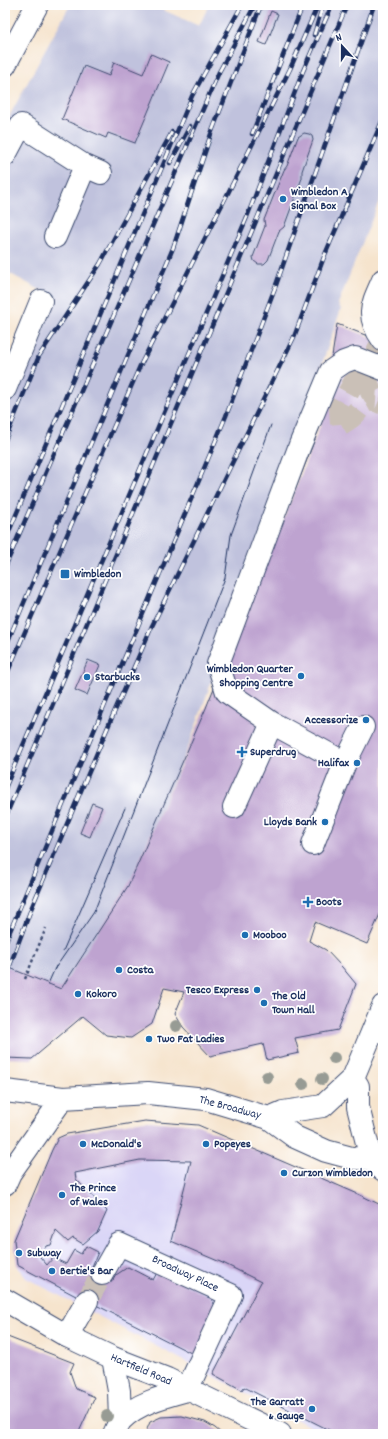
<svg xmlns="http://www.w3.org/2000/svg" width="388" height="1439" font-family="Dekko,sans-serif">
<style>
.built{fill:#dad6f7}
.industrial{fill:#c0c2dd}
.building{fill:#bea3d0}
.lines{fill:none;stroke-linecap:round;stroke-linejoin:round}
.minor-tunnel{stroke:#cac0b7;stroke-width:22;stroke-dasharray:22 11;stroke-linecap:butt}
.minor-casing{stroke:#3c4a6f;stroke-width:24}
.major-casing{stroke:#3c4a6f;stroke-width:24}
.path{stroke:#3c4a6f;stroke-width:2.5;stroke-dasharray:3 3;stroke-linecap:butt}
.minor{stroke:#fff;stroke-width:22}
.major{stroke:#fff;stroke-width:22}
.tram{stroke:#1b2f5e;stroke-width:1}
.rail-casing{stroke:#1b2f5e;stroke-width:4.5}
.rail{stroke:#fff;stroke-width:3;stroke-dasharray:9;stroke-linecap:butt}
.tree{fill:#979b94}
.poi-dot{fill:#1f6fb2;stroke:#fff;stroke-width:1.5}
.labels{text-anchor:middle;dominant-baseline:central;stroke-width:3.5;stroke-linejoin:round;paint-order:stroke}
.poi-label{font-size:12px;font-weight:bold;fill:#1b2f5e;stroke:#fff;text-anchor:start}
.street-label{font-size:12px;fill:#1b2f5e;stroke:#fff}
</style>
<rect width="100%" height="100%" fill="#fff"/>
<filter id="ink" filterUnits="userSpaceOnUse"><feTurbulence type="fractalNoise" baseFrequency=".025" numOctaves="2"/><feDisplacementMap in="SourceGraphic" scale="8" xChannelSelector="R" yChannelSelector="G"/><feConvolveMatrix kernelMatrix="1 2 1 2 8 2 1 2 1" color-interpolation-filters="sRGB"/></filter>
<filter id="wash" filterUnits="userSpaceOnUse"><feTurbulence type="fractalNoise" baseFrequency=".012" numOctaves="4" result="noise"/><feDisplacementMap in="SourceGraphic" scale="16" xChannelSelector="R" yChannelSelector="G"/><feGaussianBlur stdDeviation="0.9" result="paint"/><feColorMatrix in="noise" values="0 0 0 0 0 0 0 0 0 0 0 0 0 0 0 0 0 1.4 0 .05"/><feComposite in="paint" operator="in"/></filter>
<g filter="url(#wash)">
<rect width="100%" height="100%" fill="#f6e4cd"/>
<path class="built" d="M145,1121L198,1125L383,1206V1434H324L26,1278L18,1267L14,1240L52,1150L58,1138L67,1134Z"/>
<path class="industrial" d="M70,5H152L199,26L209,5H383V191L338,304L341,309L191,740L137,866L128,886L61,989L56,1004L5,1003V403L27,349L57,299L5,271V124Z"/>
<g id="blocks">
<path class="building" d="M271,11L278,14L266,45L259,42Z
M151,54L169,62L135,143L108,133L106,138L62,119L84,66L109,76L114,62L143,74Z
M304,133L309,134L312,136L313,140L302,171V178L284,227L279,231L268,260L264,264H258L254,261L253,257L265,226L264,220L284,170L287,166L298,137Z
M337,324L383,342V907L367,944L315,922L309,941L326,950L342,967L356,984L338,1030L295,1038L299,1053L267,1060L263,1044L210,1056L183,1027L175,1014L184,992L164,988L152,1024L131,1038L106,1035L83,1016L32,1059L5,1058V966L61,989L128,886L137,866L206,708L254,588L285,516L322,421Z
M88,660L100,665L87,695L75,690Z
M92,803L102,807L90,837L80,833Z
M145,1121L198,1125L358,1194L383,1206V1434H337L244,1387L242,1390L213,1374L261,1282L225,1264L171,1241L191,1161L140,1160L75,1173L76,1179L107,1211L98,1231L83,1244L73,1238L68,1242L56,1231L51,1245L46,1246L40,1257L47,1265L53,1258L66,1264L74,1250L81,1254L86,1246L98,1252L91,1269L113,1280L116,1275L128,1267L153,1280L158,1271L210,1297L220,1314L199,1357L100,1307L74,1295L17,1265L14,1240L52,1150L58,1138L67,1134Z
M5,1336L74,1363L70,1372L76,1389L95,1397L78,1434H5Z
M182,1416L205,1422L215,1428L222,1434H145L150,1422L161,1417Z"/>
</g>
</g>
<g filter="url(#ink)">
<use href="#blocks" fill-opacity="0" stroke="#3c4a6f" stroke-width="1"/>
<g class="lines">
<path class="minor-tunnel" d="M383,344L379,347L367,373L368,383L371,392L376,401L383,404
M341,424L340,408L353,384L367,373
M341,424C346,421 352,418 355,414C363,405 362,400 376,401
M87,1301L102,1274"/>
<defs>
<path id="minor" d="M5,155L21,125L85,166L101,173
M55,237L85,166
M383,280C372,305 365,315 383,340
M5,389L41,301
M345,763L363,727
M234,807L272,723
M313,844L345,763L272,723L227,692L218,664L300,445L331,371L344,362L355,358L383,369
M353,1078L358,1086V1107L371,1159
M269,1118L283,1112L323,1106L353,1078L383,1006
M102,1274L119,1244L231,1295L187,1390C165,1396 137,1403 121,1420C118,1424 116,1430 114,1434
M67,1336L87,1301
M113,1358L119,1391L120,1421"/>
<path id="major" d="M5,65L37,5
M5,1091L63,1098L148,1093L206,1099L269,1118L295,1137L326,1151L352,1158L371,1159L383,1170
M5,1184L10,1173L63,1098
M5,1300L67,1336L113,1358L167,1379L280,1434"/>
</defs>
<use href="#minor" class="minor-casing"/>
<use href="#major" class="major-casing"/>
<path class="path" d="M25,979L46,928"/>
<use href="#minor" class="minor"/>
<use href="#major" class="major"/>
<path class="tram" d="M63,951L125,808
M54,970L94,912L225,578L231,535L271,425
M48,984L56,966"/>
<defs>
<path id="rail" d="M314,35L322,8
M252,134L303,5
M170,163L190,126
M5,440L39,356L100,264L172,132
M5,541L192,96L242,5
M5,567L219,72L255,5
M5,648L173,248L211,134L261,5
M5,678L140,366L228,193L290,69L318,5
M5,788L247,217L303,71L332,5
M5,818L347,5
M5,943L226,416L276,285L374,5
M9,968L31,909L110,722L152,626L294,337L324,257L383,119"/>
</defs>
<use href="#rail" class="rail-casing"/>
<use href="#rail" class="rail"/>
</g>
<g class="tree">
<circle cx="176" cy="1026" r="6"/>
<circle cx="334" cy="1058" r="6"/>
<circle cx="267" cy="1077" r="6"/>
<circle cx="322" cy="1079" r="6"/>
<circle cx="303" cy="1084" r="6"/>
<circle cx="107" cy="1416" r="6"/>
</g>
</g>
<g class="poi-dot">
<circle cx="283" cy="199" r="4"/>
<rect x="60" y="569" width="10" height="10" rx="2"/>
<circle cx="301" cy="676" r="4"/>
<circle cx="87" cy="677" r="4"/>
<circle cx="366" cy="720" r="4"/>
<path d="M240 746h4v4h4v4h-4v4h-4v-4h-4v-4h4z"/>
<circle cx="357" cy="763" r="4"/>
<circle cx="325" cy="822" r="4"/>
<path d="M306 896h4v4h4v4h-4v4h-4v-4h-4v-4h4z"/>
<circle cx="245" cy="935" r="4"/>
<circle cx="119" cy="970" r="4"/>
<circle cx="257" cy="990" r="4"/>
<circle cx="78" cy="994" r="4"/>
<circle cx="264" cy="1003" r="4"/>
<circle cx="149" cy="1039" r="4"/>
<circle cx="83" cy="1144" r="4"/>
<circle cx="206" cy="1144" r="4"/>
<circle cx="284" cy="1173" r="4"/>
<circle cx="62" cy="1195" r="4"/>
<circle cx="19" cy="1253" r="4"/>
<circle cx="52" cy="1271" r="4"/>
<circle cx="312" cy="1409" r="4"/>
</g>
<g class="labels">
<g class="poi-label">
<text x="291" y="192">Wimbledon A<tspan x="291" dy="14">Signal Box</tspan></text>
<text x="74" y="574">Wimbledon</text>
<text x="293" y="669" text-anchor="end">Wimbledon Quarter<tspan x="293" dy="14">Shopping Centre</tspan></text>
<text x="95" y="677">Starbucks</text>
<text x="358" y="720" text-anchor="end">Accessorize</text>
<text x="250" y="752">Superdrug</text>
<text x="349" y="763" text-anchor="end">Halifax</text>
<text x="317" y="822" text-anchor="end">Lloyds Bank</text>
<text x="316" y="902">Boots</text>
<text x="253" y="935">Mooboo</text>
<text x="127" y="970">Costa</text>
<text x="249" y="990" text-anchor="end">Tesco Express</text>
<text x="86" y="994">Kokoro</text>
<text x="272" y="996">The Old<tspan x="272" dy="14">Town Hall</tspan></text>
<text x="157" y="1039">Two Fat Ladies</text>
<text x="91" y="1144">McDonald's</text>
<text x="214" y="1144">Popeyes</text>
<text x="292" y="1173">Curzon Wimbledon</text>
<text x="70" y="1188">The Prince<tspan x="70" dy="14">of Wales</tspan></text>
<text x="27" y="1253">Subway</text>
<text x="60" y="1271">Bertie's Bar</text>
<text x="304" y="1402" text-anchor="end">The Garratt<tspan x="304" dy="14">&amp; Gauge</tspan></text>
</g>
<g class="street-label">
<text transform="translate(230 1108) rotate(15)">The Broadway</text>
<text transform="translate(185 1274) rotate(25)">Broadway Place</text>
<text transform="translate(141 1370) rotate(23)">Hartfield Road</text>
</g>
</g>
<rect width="388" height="1439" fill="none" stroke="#fff" stroke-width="20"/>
<g transform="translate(342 46) rotate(339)" stroke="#ffffff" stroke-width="3" paint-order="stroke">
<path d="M0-3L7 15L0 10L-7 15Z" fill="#1b2f5e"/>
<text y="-6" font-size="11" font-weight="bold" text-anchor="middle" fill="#1b2f5e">N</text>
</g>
</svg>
